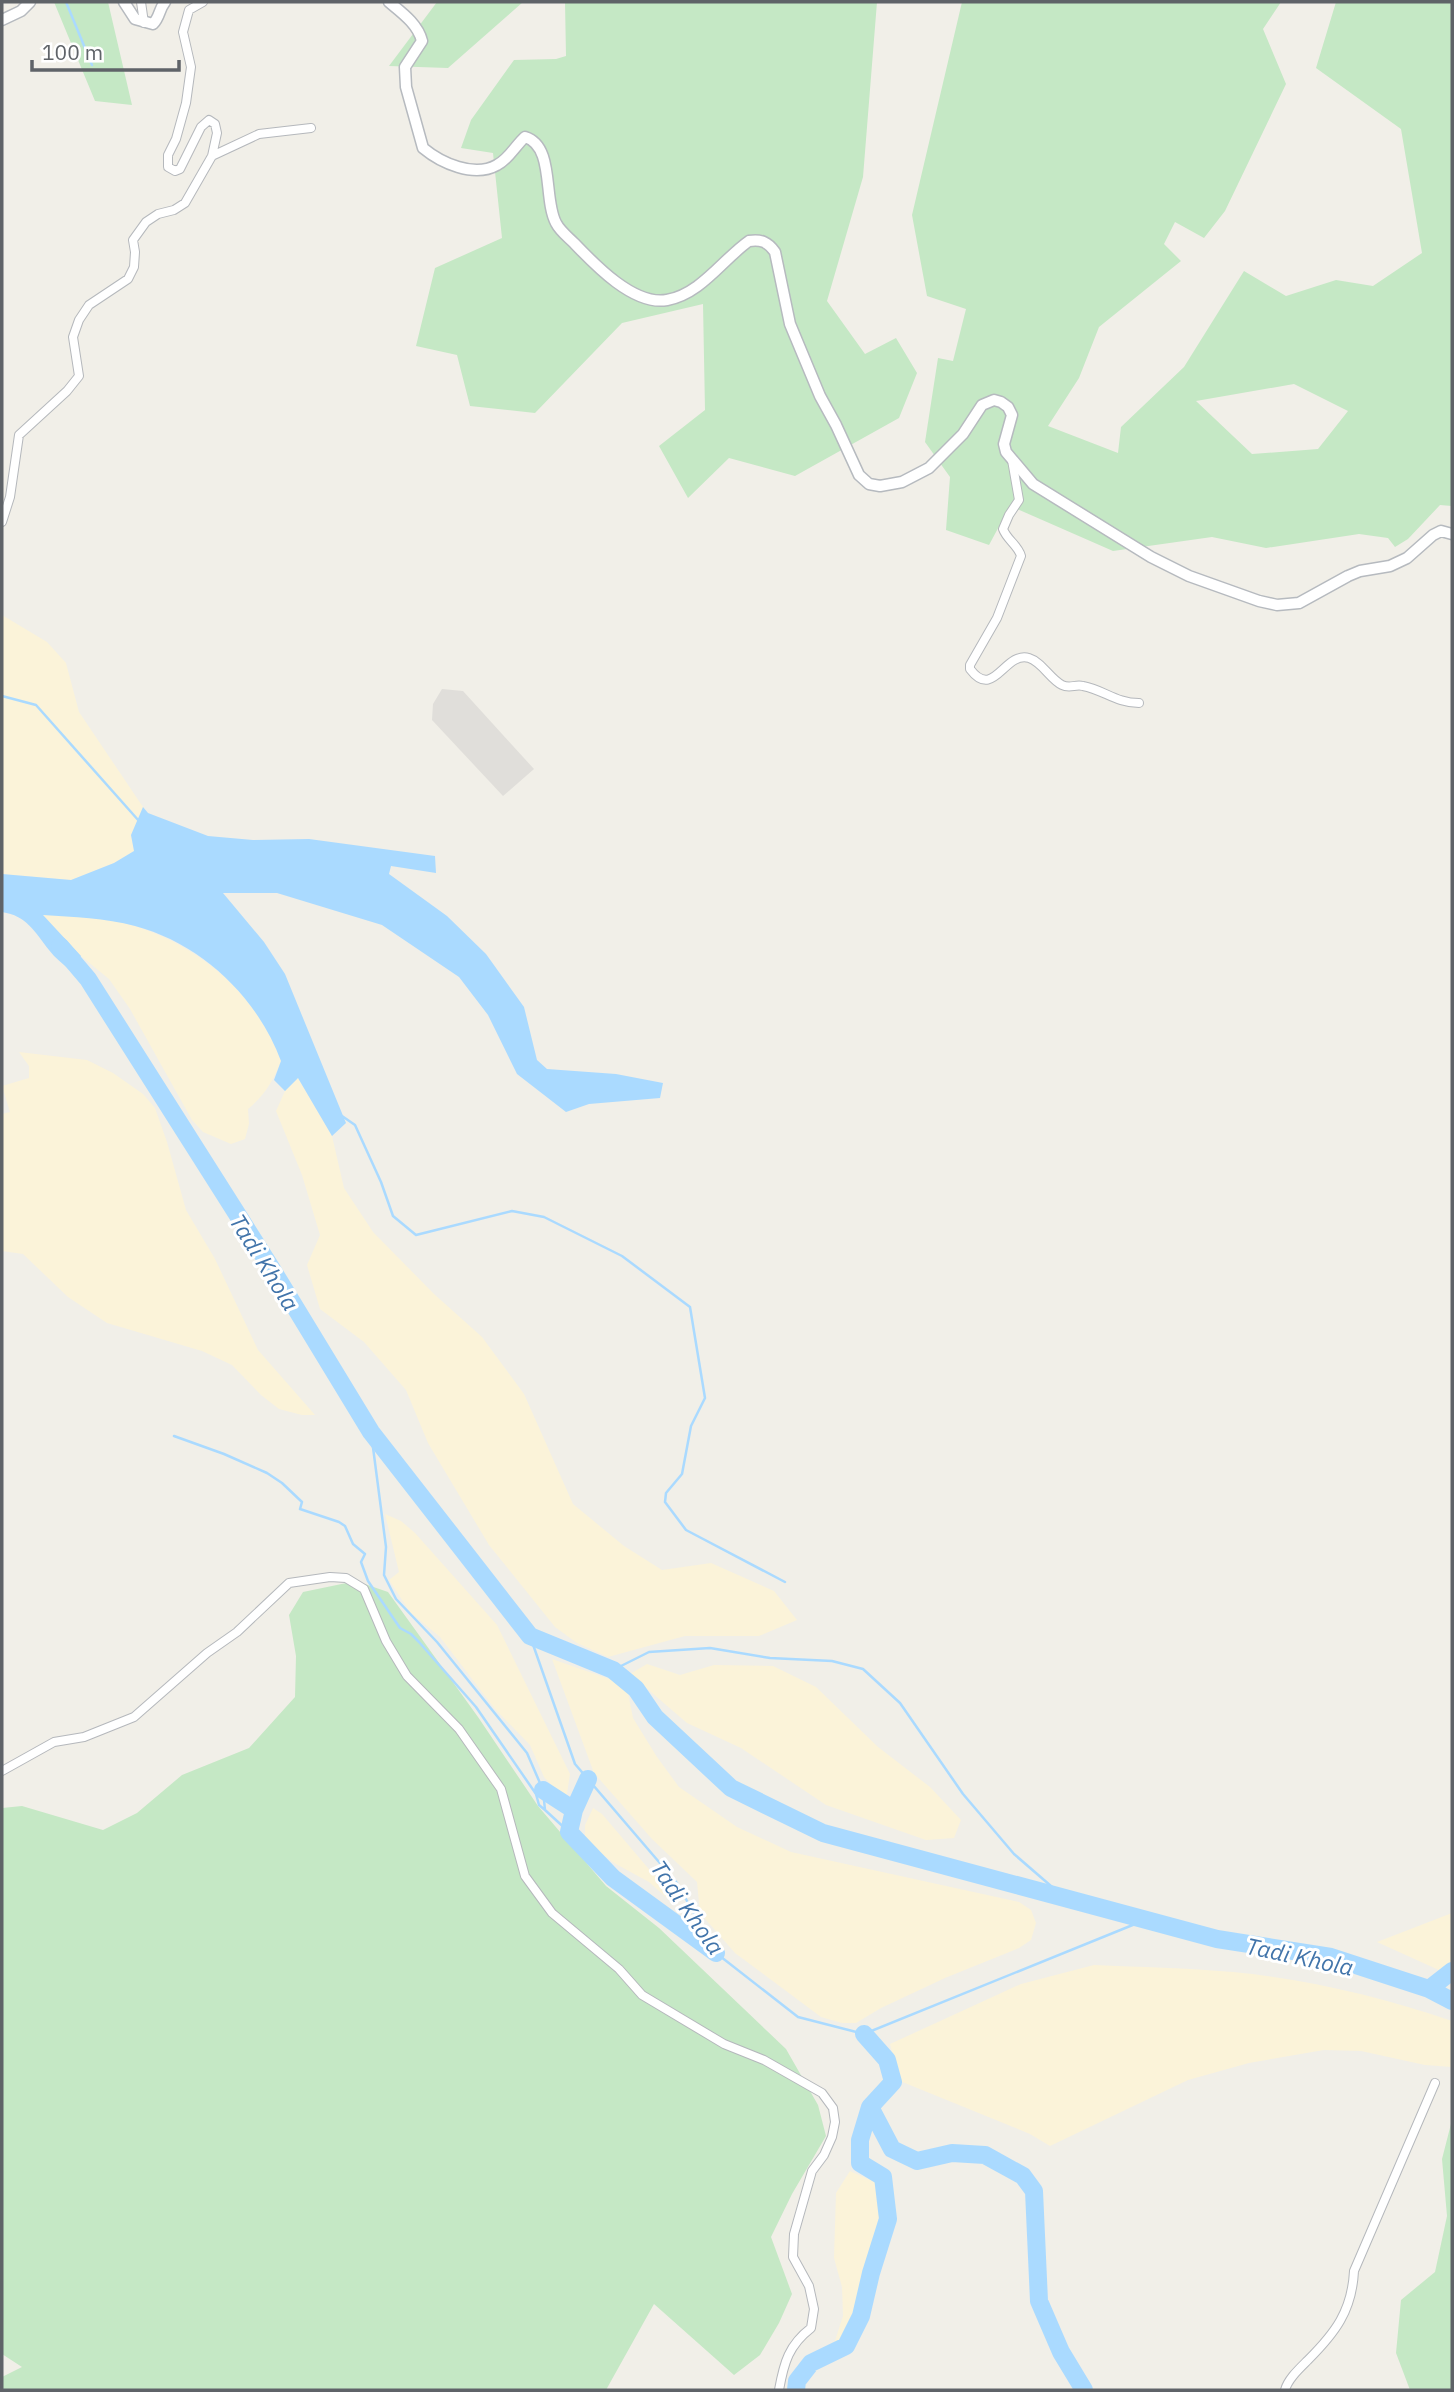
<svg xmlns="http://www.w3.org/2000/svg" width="1454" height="2392" font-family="'IBM Plex Sans',sans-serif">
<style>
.industrial{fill:#e0deda}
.green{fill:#c5e8c5;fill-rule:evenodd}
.sand{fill:#fbf3d9}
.water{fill:#aadaff}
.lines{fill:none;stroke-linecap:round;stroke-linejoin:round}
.stream{stroke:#aadaff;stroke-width:2.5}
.river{stroke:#aadaff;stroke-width:18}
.minor-casing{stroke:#b5b8bc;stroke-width:10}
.secondary-casing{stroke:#b6babf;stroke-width:13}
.minor{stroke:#fff;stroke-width:8}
.secondary{stroke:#fff;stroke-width:10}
.labels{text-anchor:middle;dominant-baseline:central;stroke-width:6;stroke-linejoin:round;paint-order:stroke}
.water-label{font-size:23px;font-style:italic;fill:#4174aa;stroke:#fff}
</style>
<rect width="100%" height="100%" fill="#f1efe8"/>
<path class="industrial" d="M442,689L463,691L534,769L503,796L432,720L433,704Z"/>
<path class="green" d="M54,2H108L132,105L95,101Z
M437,2H523L448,68L389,66Z
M565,2H877L863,177L827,301L865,354L896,338L917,373L899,418L795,476L729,458L688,498L659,446L705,410L703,304L622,323L535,413L470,406L457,355L416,346L435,268L502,238L493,153L461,148L471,120L514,60L556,59L566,56Z
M962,2H1281L1263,29L1286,84L1225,211L1204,238L1175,222L1164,244L1181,261L1099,327L1079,378L1048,426L1118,453L1121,427L1184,367L1244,271L1286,296L1336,280L1373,286L1422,253L1401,129L1316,68L1336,2H1452V506L1440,505L1408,539L1395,547L1388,538L1359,534L1266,548L1212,537L1113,551L1010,506L989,545L946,530L950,477L925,442L938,358L953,361L966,309L927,296L912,215ZM1294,384L1348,411L1318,449L1252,454L1196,401Z
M356,1581L388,1592L478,1717L538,1806L606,1886L659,1928L786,2049L818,2105L826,2136L792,2194L771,2237L792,2294L779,2323L760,2355L734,2375L654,2304L606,2390H2V2377L22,2367L2,2354V1808L22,1806L103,1830L137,1813L182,1775L249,1748L295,1697L296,1656L289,1615L303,1592Z
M1452,2120V2390H1410L1396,2353L1401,2300L1435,2272L1447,2216L1442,2159Z"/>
<path class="sand" d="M2,615L47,642L66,663L79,712L143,807L131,835L134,851L114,863L71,880L2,874Z
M42,914C74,917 108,917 138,927C204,949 256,995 281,1061C273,1081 265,1095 248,1109L249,1124L245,1139L231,1144L203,1132L192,1120L130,1009L109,979L81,956Z
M19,1052L87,1060L113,1073L143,1094L155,1108L167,1142L186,1210L215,1259L258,1350L315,1415H302L279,1409L261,1395L232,1365L202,1351L107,1323L68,1297L23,1254L2,1251V1114L10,1112L2,1086L29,1078V1066Z
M298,1078L332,1136L344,1188L373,1232L434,1294L482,1337L524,1394L573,1504L624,1546L662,1570L711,1563L774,1591L797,1620L759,1636H685L608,1657L577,1643L555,1627L489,1545L428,1443L406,1390L364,1342L320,1309L307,1265L320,1235L302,1175L276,1111L285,1091Z
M385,1514L401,1521L415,1533L497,1625L570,1774L566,1800L544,1777L530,1745L495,1709L440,1637L410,1612L389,1580L399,1572Z
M552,1659L618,1682L628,1693L633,1718L657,1757L679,1787L737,1827L791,1852L1019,1902L1031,1910L1036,1923L1031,1940L1019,1948L945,1978L881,2008L856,2023H842L821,2017L735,1953L700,1913L697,1882L652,1839L594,1773Z
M647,1664L680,1675L714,1665L773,1666L816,1687L878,1747L930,1787L961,1820L954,1838L926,1840L826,1805L741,1748L687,1723L630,1674Z
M593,1808L602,1814L676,1901L668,1899L649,1882L614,1863L585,1841V1825Z
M1452,1913V1976L1377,1942Z
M1094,1965C1140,1967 1187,1968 1233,1972C1306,1979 1383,1997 1452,2021V2067L1425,2065L1361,2051L1324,2050L1249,2063L1188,2080L1050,2146L1030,2134L900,2081L890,2044L1021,1984Z
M850,2171L877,2183L880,2214L849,2325L843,2339L833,2347L843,2316L842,2287L834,2258L836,2193Z"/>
<path class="water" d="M143,807L148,813L208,836L253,840L309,839L435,856L436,873L391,866L389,874L447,916L486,954L524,1007L537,1060L547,1069L616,1074L663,1083L660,1098L589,1104L566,1112L517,1074L488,1015L459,977L382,925L277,893H223L264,942L285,974L346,1123L332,1136L298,1078L285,1091L274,1080L281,1061C257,997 202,944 135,926C105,918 74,917 43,915L81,956L70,970C63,964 55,958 49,950C34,931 27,916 2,912V874L71,880L114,863L134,851L131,835Z"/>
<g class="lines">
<path class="stream" d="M66,2L92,65
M2,696L36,705L139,821
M342,1116L355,1125L381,1182L393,1216L416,1235L512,1211L544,1217L622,1256L690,1307L705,1398L691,1426L682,1474L666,1493L665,1502L686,1530L785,1582
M371,1432L386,1547L384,1575L396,1599L437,1642L527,1753L543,1790L545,1810L569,1832
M174,1436L224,1454L267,1473L282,1483L302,1502L300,1509L339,1522L345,1526L353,1544L365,1554L361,1562L368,1581L400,1628L411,1634L419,1642L476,1707L536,1794L539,1805L545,1810
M530,1636L575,1764L677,1883L716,1953L798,2017L864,2034L1145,1920
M613,1670L649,1652L710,1648L770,1658L832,1661L863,1669L900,1703L963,1794L1014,1854L1066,1899"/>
<path class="river" d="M60,946L88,979L270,1266L371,1432L530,1636L613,1670L636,1689L655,1717L731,1788L823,1833L1217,1939L1331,1957L1429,1989L1452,2001
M588,1779L574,1810L569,1832L613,1878L716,1953
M543,1790L574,1810
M1429,1989L1452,1971
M870,2107L892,2149L917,2161L952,2153L985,2155L1023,2176L1034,2191L1039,2301L1061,2352L1084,2390
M796,2390L797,2381L811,2363L846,2346L861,2316L871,2273L888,2219L883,2177L860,2163V2140L870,2107L893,2082L887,2060L864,2034"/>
<defs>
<path id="minor" d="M141,2L144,23
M203,2L189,10L183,32L191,67L186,103L176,139L168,155V167L175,171L180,169L201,127L209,120L215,124L217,133L212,156
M1012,460L1019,500L1009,515L1003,529C1007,540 1018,545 1021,556L997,618L970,665V669C994,701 1004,651 1029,658C1042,662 1050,679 1062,685C1070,689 1075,684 1083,686C1104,690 1116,703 1139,703
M2,522L10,497L19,435L67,391L79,376L73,337L79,320L89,305L128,279L134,267L135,252L133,240L146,222L158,214L174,210L185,203L212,156L259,134L311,128
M2,1771L54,1742L84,1737L134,1717L207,1653L237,1632L289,1583L330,1577L346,1578L364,1589L386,1641L407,1676L459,1729L501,1789L525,1876L552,1913L619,1969L642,1995L724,2044L764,2060L822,2093L833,2108L835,2122L832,2137L824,2155L812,2171L794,2234L793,2257L809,2286L814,2309L811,2328C789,2345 784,2362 779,2390
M1285,2390C1288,2379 1299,2369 1308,2360C1335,2333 1352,2311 1354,2271L1435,2083"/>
<path id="secondary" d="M124,2L135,19L153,24C160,17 159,9 165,2
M389,2C401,12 418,24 422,41L405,67L406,87L423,148C441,163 474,178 497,165C509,159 515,146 525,137C555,146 543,199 556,223C560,231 568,237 574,243C595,265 634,306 667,300C701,294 723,259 749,241C761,239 768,242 775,252L790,324L820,396L836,425L859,475L869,484L880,486L902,482L929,468L963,434L982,405L994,400L1001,402L1008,407L1012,415L1004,444L1006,452L1033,484L1151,557L1189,576L1259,601L1277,605L1299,603L1348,576L1360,571L1390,566L1407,558L1433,535L1441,531L1452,534
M2,20L21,11L30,2"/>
</defs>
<use href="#minor" class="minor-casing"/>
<use href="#secondary" class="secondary-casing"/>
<use href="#minor" class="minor"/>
<use href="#secondary" class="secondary"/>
</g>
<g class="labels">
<g class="water-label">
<text transform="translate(265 1262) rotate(58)">Tadi Khola</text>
<text transform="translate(688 1907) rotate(55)">Tadi Khola</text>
<text transform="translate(1300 1956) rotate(12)">Tadi Khola</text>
</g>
</g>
<rect width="1454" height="2392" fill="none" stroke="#5f6368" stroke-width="7"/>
<path d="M32 60v10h147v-10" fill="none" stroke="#5f6368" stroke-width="3.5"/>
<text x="42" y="60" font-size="21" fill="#5f6368" stroke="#ffffff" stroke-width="5" paint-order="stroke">100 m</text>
</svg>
